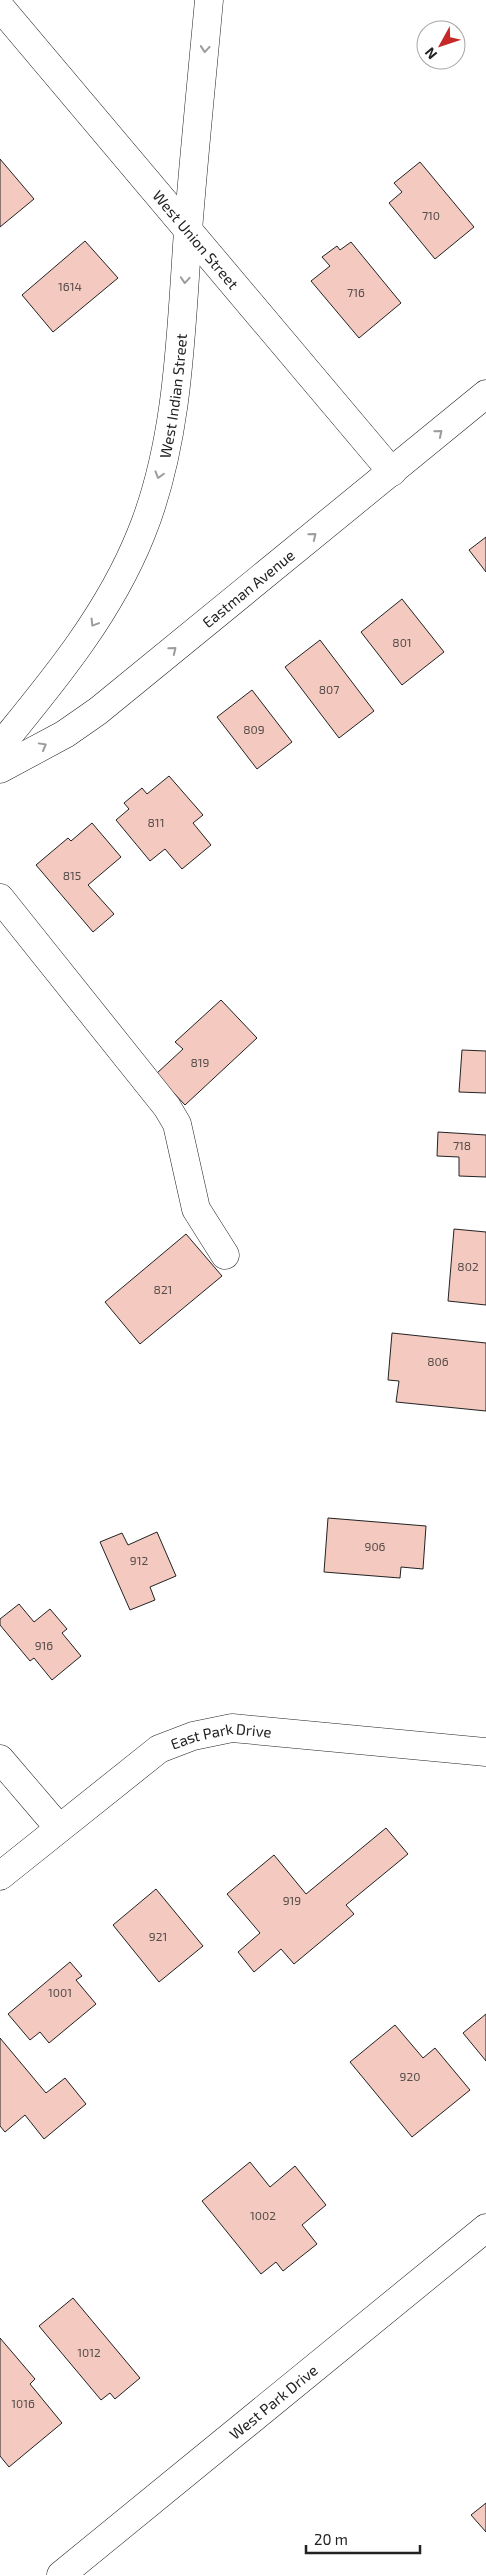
<svg xmlns="http://www.w3.org/2000/svg" width="486" height="2575" font-family="'Exo 2',sans-serif">
<style>
.building{fill:#f3c9c0;stroke:#222}
.lines{fill:none;stroke-linecap:round;stroke-linejoin:round}
.minor-casing{stroke:#222;stroke-width:29}
.major-casing{stroke:#222;stroke-width:29}
.minor{stroke:#fff;stroke-width:28}
.major{stroke:#fff;stroke-width:28}
.oneway{stroke:#9c9c9c}
.labels{text-anchor:middle;dominant-baseline:central;stroke-width:4;stroke-linejoin:round;paint-order:stroke}
.number-label{font-size:12px;fill:#564c4a}
.street-label{font-size:15px;fill:#222;stroke:#fff}
</style>
<rect width="100%" height="100%" fill="#fff"/>
<path class="building" d="M0,159L34,199L0,227Z
M420,162L474,227L435,259L389,203L402,192L394,183Z
M85,241L118,278L53,332L22,295Z
M351,242L401,303L359,338L311,281L330,266L322,257L337,246L340,250Z
M486,537V572L469,550Z
M402,599L444,652L402,685L361,632Z
M320,640L374,711L339,738L285,667Z
M252,690L292,742L257,769L217,717Z
M169,776L203,815L193,823L211,845L182,869L165,849L150,861L116,820L129,809L124,803L142,788L147,794Z
M92,823L121,857L88,885L114,914L93,932L36,865L68,838L71,841Z
M221,1000L257,1038L185,1105L156,1074L183,1049L175,1042Z
M462,1050L486,1051V1093L459,1092Z
M438,1132L486,1135V1177L459,1176V1157L437,1156Z
M454,1229L486,1232V1305L448,1301Z
M186,1234L222,1276L140,1344L105,1302Z
M392,1333L486,1343V1411L396,1402L399,1381L388,1380Z
M328,1518L426,1526L423,1569L401,1567L400,1578L324,1572Z
M157,1532L176,1576L150,1587L155,1600L130,1610L100,1542L122,1533L128,1545Z
M19,1604L34,1622L50,1609L67,1629L62,1633L81,1656L52,1680L34,1658L30,1661L0,1625V1619Z
M386,1828L408,1854L346,1905L354,1914L294,1964L281,1949L254,1972L238,1952L260,1933L227,1894L274,1855L306,1894Z
M156,1889L203,1946L159,1982L113,1925Z
M70,1962L82,1976L76,1980L96,2004L49,2043L40,2032L30,2040L8,2014Z
M486,2014V2061L463,2033Z
M395,2025L423,2058L435,2048L470,2090L412,2137L350,2062Z
M0,2038L46,2093L65,2078L86,2104L44,2139L25,2115L5,2132L0,2126Z
M250,2162L270,2187L295,2166L326,2205L302,2225L317,2244L283,2271L276,2262L261,2274L202,2201Z
M73,2298L140,2378L115,2399L110,2393L101,2400L39,2326Z
M0,2338L35,2379L30,2384L62,2423L9,2467L0,2456Z
M486,2503V2532L471,2515Z"/>
<g class="lines">
<defs>
<g id="minor">
<path id="s1" d="M0,7L392,472"/>
<path d="M0,898L167,1107L177,1124L196,1209L225,1255"/>
<path d="M0,1759L59,1828"/>
<path id="s2" d="M0,1876L159,1749L193,1736L232,1728L486,1752"/>
<path id="s3" d="M61,2575L486,2228"/>
</g>
<g id="major">
<path id="s4" d="M0,746C54,680 109,614 141,534C179,441 181,330 188,231C194,154 202,77 209,0"/>
<path id="s5" d="M0,769L65,734L98,711L486,394"/>
</g>
</defs>
<use href="#minor" class="minor-casing"/>
<use href="#major" class="major-casing"/>
<use href="#minor" class="minor"/>
<use href="#major" class="major"/>
</g>
<defs><path id="oneway-chevron" d="M-2-3.5L2.5 0L-2 3.5" fill="none" stroke-width="1.6" stroke-linecap="round" stroke-linejoin="round" transform="scale(1.25)"/></defs>
<g class="oneway">
<use href="#oneway-chevron" transform="translate(205 49) rotate(95)"/>
<use href="#oneway-chevron" transform="translate(185 280) rotate(94)"/>
<use href="#oneway-chevron" transform="translate(439 433) rotate(-40)"/>
<use href="#oneway-chevron" transform="translate(159 475) rotate(106)"/>
<use href="#oneway-chevron" transform="translate(313 536) rotate(-39)"/>
<use href="#oneway-chevron" transform="translate(94 623) rotate(121)"/>
<use href="#oneway-chevron" transform="translate(173 650) rotate(-39)"/>
<use href="#oneway-chevron" transform="translate(43 746) rotate(-29)"/>
</g>
<g class="labels">
<g class="number-label">
<text x="431" y="215">710</text>
<text x="70" y="286">1614</text>
<text x="356" y="292">716</text>
<text x="402" y="642">801</text>
<text x="329" y="689">807</text>
<text x="254" y="729">809</text>
<text x="156" y="822">811</text>
<text x="72" y="875">815</text>
<text x="200" y="1062">819</text>
<text x="462" y="1145">718</text>
<text x="468" y="1266">802</text>
<text x="163" y="1289">821</text>
<text x="438" y="1361">806</text>
<text x="375" y="1546">906</text>
<text x="139" y="1560">912</text>
<text x="44" y="1645">916</text>
<text x="292" y="1900">919</text>
<text x="158" y="1936">921</text>
<text x="60" y="1992">1001</text>
<text x="410" y="2076">920</text>
<text x="263" y="2215">1002</text>
<text x="89" y="2352">1012</text>
<text x="23" y="2403">1016</text>
</g>
<g class="street-label">
<text stroke="none"><textPath href="#s1" startOffset="304">West Union Street</textPath></text>
<text stroke="none"><textPath href="#s4" startOffset="398">West Indian Street</textPath></text>
<text stroke="none"><textPath href="#s5" startOffset="308">Eastman Avenue</textPath></text>
<text stroke="none"><textPath href="#s2" startOffset="268">East Park Drive</textPath></text>
<text stroke="none"><textPath href="#s3" startOffset="274">West Park Drive</textPath></text>
</g>
</g>
<g transform="translate(441 45) rotate(230)"><circle r="24" fill="#ffffff" stroke="#a7a7a7"/>
<path d="M0-4L9 19L0 12L-9 19Z" fill="#c62828"/>
<text y="-8" font-size="14" font-weight="bold" text-anchor="middle" fill="#222222">N</text>
</g>
<path d="M306 2545v8h114v-8" fill="none" stroke="#222222" stroke-width="2.5"/>
<text x="314" y="2545" font-size="15" fill="#222222" stroke="#ffffff" stroke-width="4" paint-order="stroke">20 m</text>
</svg>
